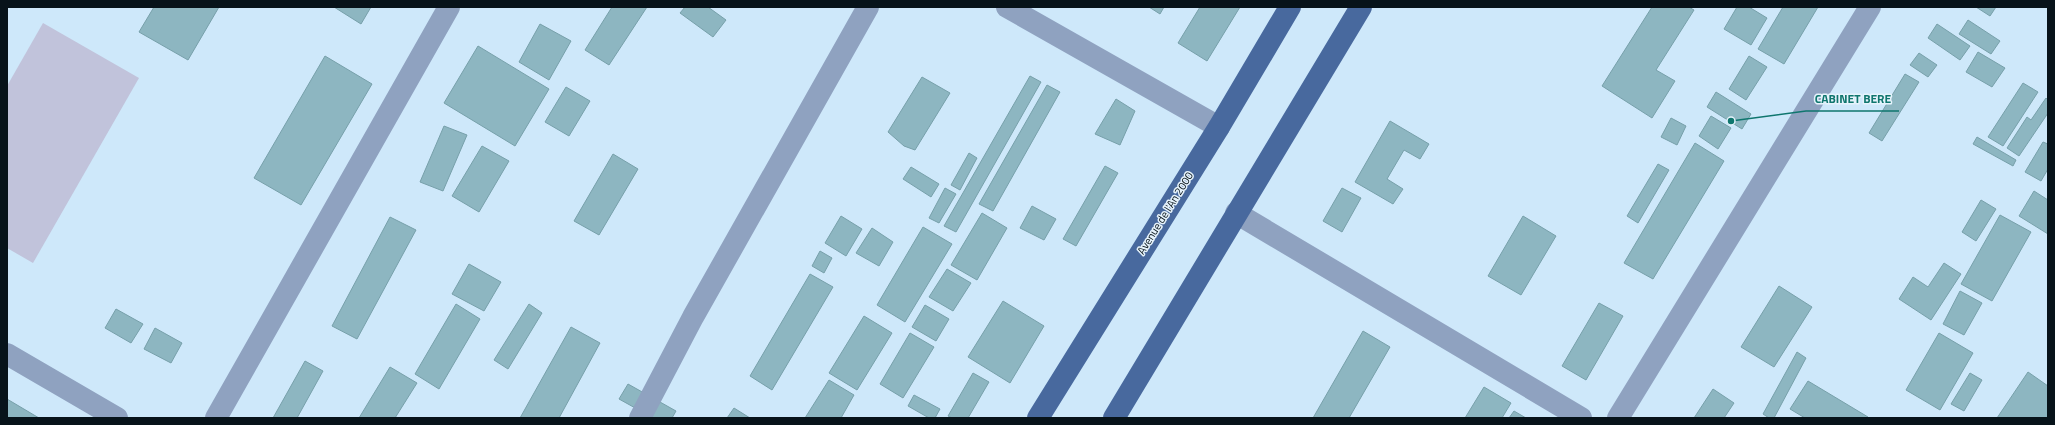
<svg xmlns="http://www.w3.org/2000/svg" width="2055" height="425" font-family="'Titillium Web',sans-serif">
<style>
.green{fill:#c1c3db}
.building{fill:#8db6c1;stroke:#77a0aa}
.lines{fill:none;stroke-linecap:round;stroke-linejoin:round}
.street{stroke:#8fa2c0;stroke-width:22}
.primary{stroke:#48699e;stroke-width:22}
.labels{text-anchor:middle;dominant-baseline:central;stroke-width:3;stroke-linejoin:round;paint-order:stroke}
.street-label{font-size:11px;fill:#07131a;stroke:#e6f3fc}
.leader{fill:none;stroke:#0f766e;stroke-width:1.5}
.callout-dot{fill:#0f766e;stroke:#e6f3fc;stroke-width:1.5}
.callout-label{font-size:12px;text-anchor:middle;font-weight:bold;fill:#0f766e;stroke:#e6f3fc;stroke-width:3;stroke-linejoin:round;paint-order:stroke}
</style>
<rect width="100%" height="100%" fill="#cee8fa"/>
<path class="green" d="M43,23L139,78L33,263L7,248V86Z"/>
<path class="building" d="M154,7H219L188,60L139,32Z
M334,7H371L361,24Z
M612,7H647L609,65L585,50Z
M685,7H708L726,20L713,37L680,13Z
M1149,7H1164L1160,14Z
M1200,7H1240L1207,61L1178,43Z
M1652,7H1689L1694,10L1656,70L1675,81L1652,118L1602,86Z
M1737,7H1749L1767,18L1751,45L1724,29Z
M1783,7H1818L1784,64L1758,49Z
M1976,7H1996L1990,16Z
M1968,20L2000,41L1991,54L1959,34Z
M540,24L571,41L549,80L519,62Z
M1937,24L1970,46L1960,60L1928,38Z
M478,46L549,89L515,146L444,103Z
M1978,52L2005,68L1992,87L1966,72Z
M1919,53L1937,65L1928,77L1910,65Z
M325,56L372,84L301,205L254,178Z
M1749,56L1767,67L1746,100L1729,89Z
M1905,74L1919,82L1882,141L1869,133Z
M1030,76L1041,82L956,232L944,226Z
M922,77L950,93L915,150L904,146L888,132Z
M2023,83L2038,92L2003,146L1988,137Z
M1047,85L1060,92L993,211L979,204Z
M566,87L590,101L569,136L545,122Z
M1716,92L1751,114L1742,129L1707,107Z
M2046,98L2048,100V113L2019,156L2007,148L2027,117L2031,120Z
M1116,99L1135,111L1120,145L1095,134Z
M1711,116L1731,128L1718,149L1699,136Z
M1671,118L1686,126L1677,145L1661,137Z
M1390,121L1429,144L1420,159L1404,150L1387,179L1403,189L1393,204L1355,182Z
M444,126L467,135L443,191L420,182Z
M1977,137L2016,160L2013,166L1973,144Z
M2043,142L2048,144V169L2041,181L2025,172Z
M1695,143L1724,161L1653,279L1624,263Z
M482,146L509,161L479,212L452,196Z
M969,153L977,158L960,190L951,185Z
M613,154L638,169L599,235L574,221Z
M1658,164L1669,170L1638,223L1627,216Z
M1105,166L1118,173L1076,246L1063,239Z
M911,167L939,184L931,197L903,179Z
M945,188L956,194L939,223L929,218Z
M1342,188L1361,198L1342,232L1323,221Z
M2034,191L2048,200V234L2019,216Z
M1981,200L1996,209L1976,241L1962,232Z
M1032,206L1056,219L1044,240L1020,228Z
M982,213L1007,228L977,280L951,265Z
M2000,215L2031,232L1992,301L1961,284Z
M841,216L862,229L846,256L825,243Z
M1523,216L1556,236L1521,295L1488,276Z
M390,217L416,230L357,339L332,326Z
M923,227L952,244L905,322L877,305Z
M872,228L893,242L879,266L856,253Z
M820,251L832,258L824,273L812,266Z
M1944,263L1961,274L1931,320L1899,299L1913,277L1928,287Z
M469,264L501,282L484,311L452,294Z
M947,269L971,283L953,311L929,297Z
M810,274L833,287L772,390L750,376Z
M1779,286L1812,307L1774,367L1741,347Z
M1960,291L1982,303L1964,335L1943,324Z
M1003,301L1044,326L1010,383L968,357Z
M1599,303L1623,316L1586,380L1562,366Z
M456,304L480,319L439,389L415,374Z
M529,304L542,313L508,369L494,360Z
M925,305L949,319L936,341L912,327Z
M116,309L143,324L131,343L105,328Z
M864,316L892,333L857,390L829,373Z
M571,327L600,343L559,418H520Z
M155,328L182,343L171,363L144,349Z
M1363,331L1390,347L1349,418H1313Z
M910,333L934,347L903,398L880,384Z
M1939,333L1973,353L1940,410L1906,390Z
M1797,352L1806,358L1774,418H1769L1763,414Z
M305,361L323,371L297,418H273Z
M390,367L417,383L395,418H359Z
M2028,372L2048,386V418H1997Z
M973,373L989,382L968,418H952L948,416Z
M1970,373L1982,380L1964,411L1951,404Z
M829,380L854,395L841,418H805Z
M1808,381L1868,417L1867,418H1805L1790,409Z
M628,384L676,411L672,418H644L646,414L619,399Z
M1484,387L1511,403L1502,418H1465Z
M1713,389L1734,403L1724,418H1694Z
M914,395L940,409L935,418H929L908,406Z
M7,399L39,418H7Z
M734,408L750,418H727Z
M1514,411L1526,418H1509Z"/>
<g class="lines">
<path class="street" d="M1007,7L1219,127
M1236,213L1581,418
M7,354L117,418
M216,418L449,7
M640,418L693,317L868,7
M1618,418L1870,7"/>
<path class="primary" d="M1038,418L1219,127L1290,7
M1114,418L1361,7"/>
</g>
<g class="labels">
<g class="street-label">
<text transform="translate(1165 213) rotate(-58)">Avenue de l'An 2000</text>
</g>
</g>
<path class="leader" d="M1731 121L1806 111H1899"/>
<circle class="callout-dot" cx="1731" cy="121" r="4"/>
<g class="callout-label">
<text x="1853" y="103">CABINET BERE</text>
</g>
<rect width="2055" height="425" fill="none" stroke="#07131a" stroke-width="16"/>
</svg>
